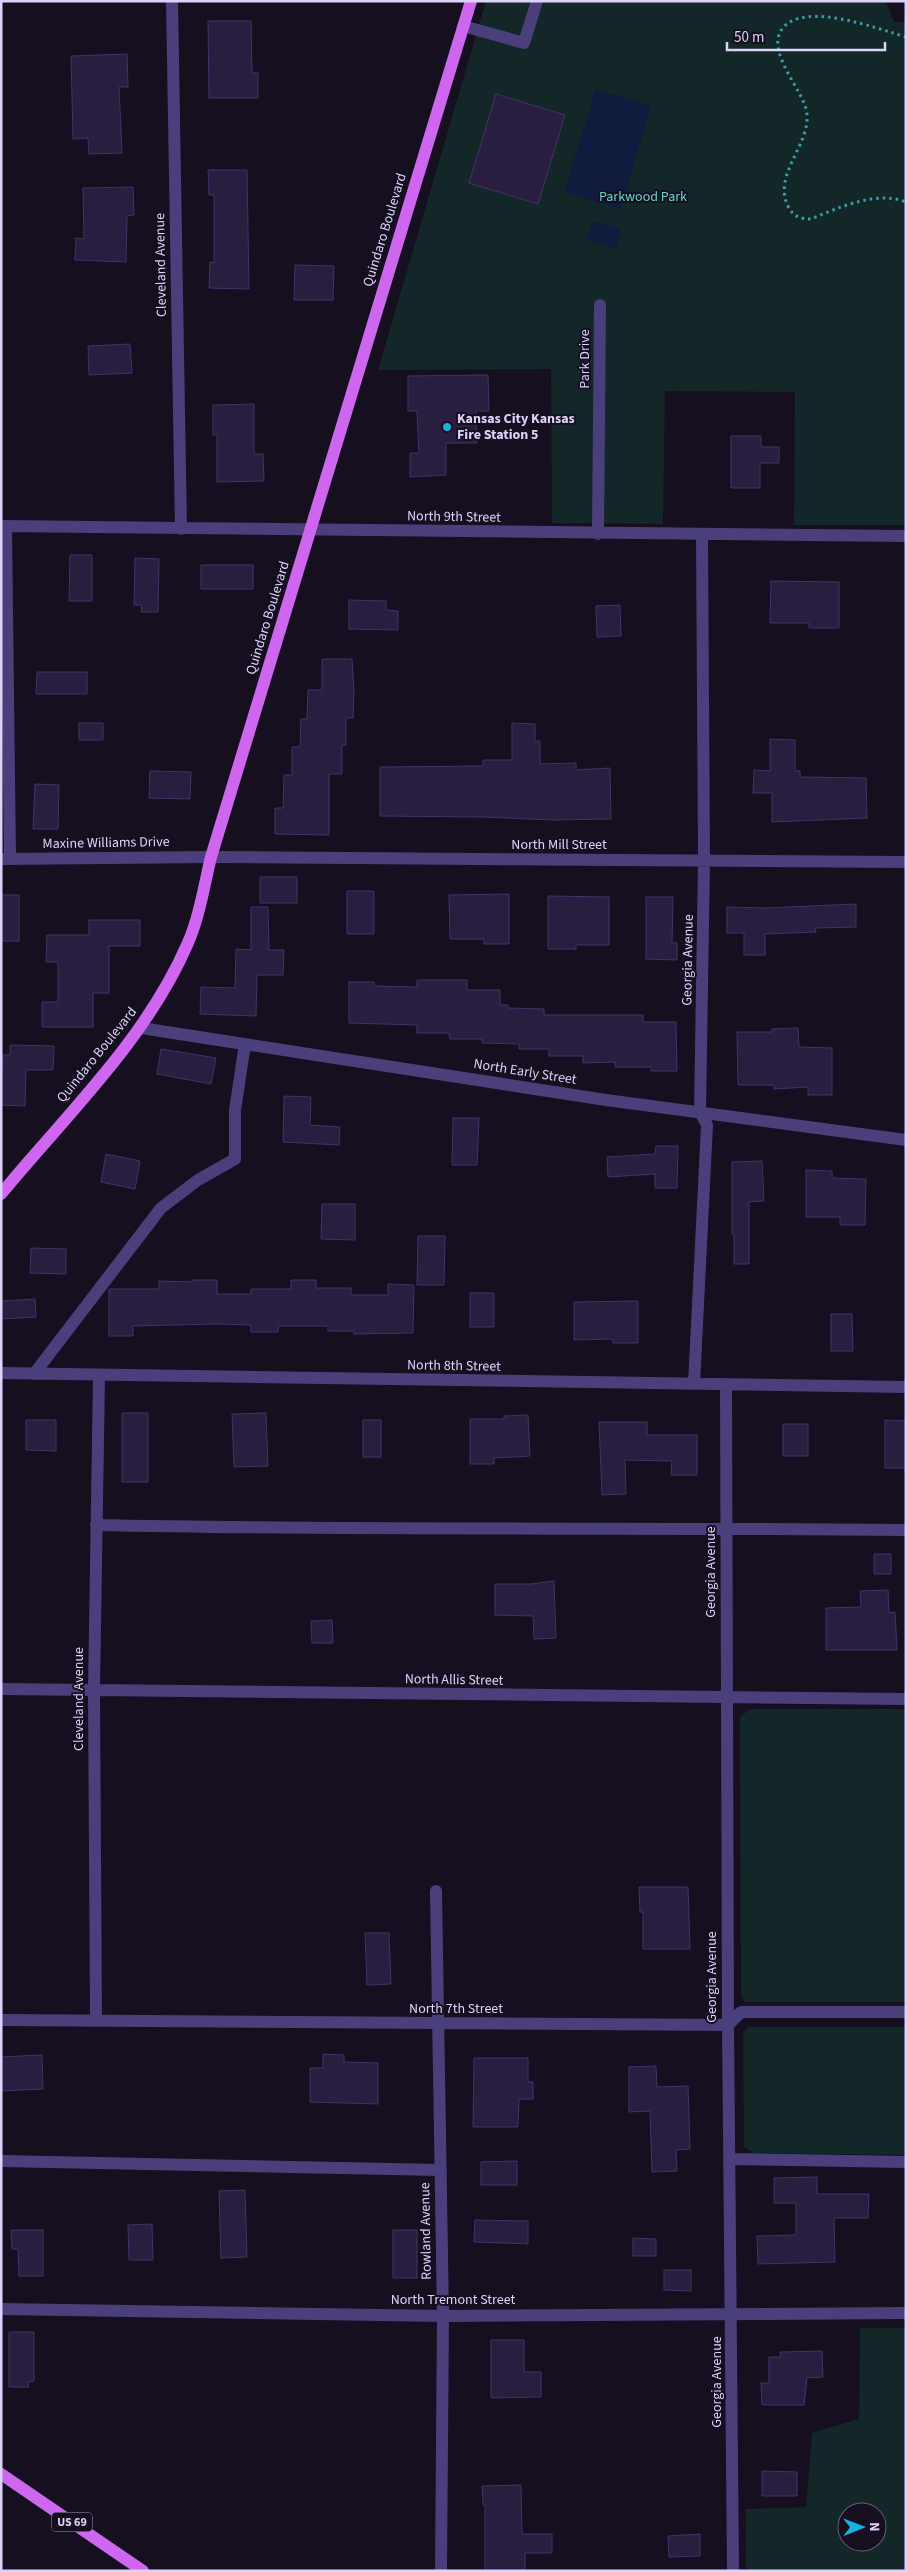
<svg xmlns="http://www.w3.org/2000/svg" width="907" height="2572" font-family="'Source Sans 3',sans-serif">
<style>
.green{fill:#132729;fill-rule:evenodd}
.water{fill:#111b3e}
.building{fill:#291e3f;stroke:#443269}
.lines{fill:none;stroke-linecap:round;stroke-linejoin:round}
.path{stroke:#3b9ea7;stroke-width:3;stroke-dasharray:2.5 4;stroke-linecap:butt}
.minor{stroke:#4a3f7a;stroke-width:12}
.major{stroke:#cf66ef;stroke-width:12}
.poi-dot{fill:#18b1e2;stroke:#150f20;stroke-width:2}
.labels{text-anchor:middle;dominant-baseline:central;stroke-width:4;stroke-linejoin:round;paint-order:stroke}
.shield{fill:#150f20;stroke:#a198b9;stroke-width:1}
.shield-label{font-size:12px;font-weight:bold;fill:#ddd3fa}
.park-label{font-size:14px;fill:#67d2c7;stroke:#150f20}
.street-label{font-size:14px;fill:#ddd3fa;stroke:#150f20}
.poi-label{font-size:14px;font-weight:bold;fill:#ddd3fa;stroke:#150f20;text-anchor:start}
</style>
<rect width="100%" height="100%" fill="#150f20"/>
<path class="green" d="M486,1H886L894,22H906V525H794L795,392L665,391L663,524L552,523L551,369L378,370Z
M750,1709H906V2002H744L741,1994L740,1717Z
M748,2027H906V2155L754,2153L744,2147L743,2033Z
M860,2328H906V2571H746V2509L806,2507L812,2433L859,2419ZM847,2512H877V2542H847Z"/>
<path class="water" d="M596,89L651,106L621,209L564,192Z
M593,221L621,230L616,248L587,240Z"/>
<path class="building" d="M208,21H251L252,73H258V98H209Z
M127,54L128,87H119L122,153L89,154L88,138L73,139L71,56Z
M496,94L565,115L538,204L469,183Z
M208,170H247L249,289L209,288L210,262L214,263V195H209Z
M133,187L134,215L127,216L126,262L75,260L76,238L84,239L83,188Z
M295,265L334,266L333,300H294Z
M130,344L132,373L89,375L88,346Z
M488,375L489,411H476L477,443H446V475L410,477V453H419L417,411H408V376Z
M254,404V454H263L264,481L217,482V435H213V405Z
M731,436H761V447H779V463H760V488H731Z
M70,555H92V601H69Z
M135,558L159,559L158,612H141L142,605H134Z
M201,565H253V589H201Z
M771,581L839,582V628H809V623H770Z
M349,600L386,601V610L398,611V630L349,629Z
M620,605L621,636L597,637L596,606Z
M322,659H352L354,691L353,718H346V745H342V774H329V835L275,834V808H283L284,775H292V747H300L301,719H307L308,690H322Z
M37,672H87V694H36Z
M79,723H103V740H79Z
M512,723L535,724V741H540V764L576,763V770L610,768L611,819L552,820L483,817L380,816V767L483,766V760H512Z
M770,739L795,740V771H800V777L866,778L867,818L772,822V793H753L754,770L770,771Z
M150,771L191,772L190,799L149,798Z
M35,784L59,785L58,829H33Z
M260,877H297V903H260Z
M347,891H374V934H347Z
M509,894V944H484V939H450L449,895Z
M1,895H19V941H1Z
M548,896L609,897V945H576V949H548Z
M646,897H673L672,943H677V960L646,959Z
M856,904V927L815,928L816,932L765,934V955H744V933H727V907L765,908Z
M251,907H268L269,950H284L283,975H257L256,1016L200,1014L201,987L235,988L236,949L251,950Z
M89,920H140V946H109V993H93V1027H42V1002H58V962H46L47,935H89Z
M417,980H467V990H500V1005H508V1008L544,1009V1015H643V1022H676L677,1071H651V1067H615V1062L583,1063V1056H549V1049H519V1044L482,1043V1039H450L449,1033H417V1025L349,1023V982H374V986L417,987Z
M798,1028L799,1047L832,1048V1095H808V1087L774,1089V1085H738L737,1032H772V1029Z
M10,1045L54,1046L53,1070H26L25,1106L1,1105L3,1055H10Z
M161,1049L216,1058L211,1084L157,1074Z
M284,1096L311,1097L310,1125L340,1127L339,1145L283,1142Z
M453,1118H479L477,1165H452Z
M656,1146H678L677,1188H655V1174L608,1177L607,1157L655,1154Z
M106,1154L140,1161L135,1189L101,1182Z
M762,1161L764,1201L749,1202V1264H734V1234H732V1162Z
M806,1170L832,1171V1178L866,1179L865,1225H840V1217H806Z
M322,1204H355V1240L321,1239Z
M418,1236H445L444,1285H417Z
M31,1248L66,1249V1274L30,1273Z
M192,1280H217V1294H251V1289H291V1280H316V1288H351V1295H388V1284L414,1285L413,1333L354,1334V1331H328V1326H278V1332H251V1325L216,1324L133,1326V1336H109V1289H159V1281L192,1282Z
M470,1293H494V1327H470Z
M35,1299L36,1317L1,1319V1301Z
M638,1301V1343H613V1339L574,1340V1302Z
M831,1314H852L853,1351H831Z
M122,1413H148V1482H122Z
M266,1413L268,1466L234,1467L232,1414Z
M528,1415L530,1456L494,1458V1464H470V1419H504V1416Z
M26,1420H56V1451L26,1450Z
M363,1420H381V1457H363Z
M885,1420L906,1421V1468H885Z
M599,1422H647V1435H697V1475H671L672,1461L625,1460L626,1494L602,1495Z
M783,1424H808V1456H783Z
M874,1554H891V1574H874Z
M554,1581L556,1638L534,1639L533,1616L495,1615V1584H531Z
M888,1590L889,1613L895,1612L897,1650H826V1608L861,1607L860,1591Z
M332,1620L333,1643H312L311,1621Z
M639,1887H688L690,1949H643V1912H640Z
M365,1933H389L391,1984L367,1985Z
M323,2054L344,2055V2062L378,2063V2104L310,2102V2068H323Z
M42,2055L43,2089L1,2091V2057Z
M474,2058H528V2082H533V2099H519L518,2127H473Z
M656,2066L657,2087L688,2086L690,2149L676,2150L677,2171L652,2172L650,2111L629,2112V2067Z
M517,2161V2185H481V2162Z
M817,2177V2194H869L868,2218H834L835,2262L758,2264L757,2236L796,2235V2203H774V2178Z
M245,2190L247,2257L221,2258L219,2191Z
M475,2220L528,2221V2244L474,2242Z
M152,2224L153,2260H129L128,2225Z
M11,2230H43V2276H19L18,2249H12Z
M393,2230H417V2278H393Z
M633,2238L656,2239V2256H633Z
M664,2270H691V2291L664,2290Z
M9,2332H34V2381L28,2382L29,2387H9Z
M491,2340H524V2372H541V2397L491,2398Z
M822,2351L823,2377L807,2378L804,2405H762L761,2383H769V2357H781L780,2352Z
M762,2471L797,2472V2496H762Z
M521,2485L522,2534H552V2553H525V2571H485V2505H483L482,2486Z
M700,2534V2556L669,2557L668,2536Z"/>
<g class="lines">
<path class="path" d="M906,37C878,29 804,0 782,29C765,53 805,91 807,114C810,146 771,176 789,208C794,217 801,219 811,219C838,208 876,190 906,202"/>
<path class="minor" d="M172,1L181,529
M463,26L524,43L537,1
M1,526L906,536
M6,526L10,859
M598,534L600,305
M1,859L211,857L906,862
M141,1028L606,1100L906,1140
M1,1373L906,1387
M34,1374L161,1208L198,1180L235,1159V1110L245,1044
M694,1384L707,1125L700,1112L704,861L702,535
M726,1384L728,2025L733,2571
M96,1525C366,1531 636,1527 906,1530
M1,1689L906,1699
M436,1891L443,2316L441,2571
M1,2020L728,2025L741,2012H906
M96,2021L94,1690L99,1376
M729,2159L906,2162
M1,2161L441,2170
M1,2309L443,2316L906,2313"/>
<path class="major" d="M1,1194C66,1115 145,1041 187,945C199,919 204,886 211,857L471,1
M1,2474L143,2571"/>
</g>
<circle class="poi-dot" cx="447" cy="427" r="5"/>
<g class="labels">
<rect class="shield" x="52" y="2512.5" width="40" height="19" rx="4"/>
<g class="shield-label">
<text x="72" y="2522">US 69</text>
</g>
<g class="park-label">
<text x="643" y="197">Parkwood Park</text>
</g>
<g class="street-label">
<text transform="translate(385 230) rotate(-73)">Quindaro Boulevard</text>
<text transform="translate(161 265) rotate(-91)">Cleveland Avenue</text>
<text transform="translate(585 359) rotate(-90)">Park Drive</text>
<text transform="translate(454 517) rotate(1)">North 9th Street</text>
<text transform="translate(268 618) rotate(-73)">Quindaro Boulevard</text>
<text transform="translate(106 843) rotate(-1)">Maxine Williams Drive</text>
<text x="559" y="845">North Mill Street</text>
<text transform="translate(688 960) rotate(-89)">Georgia Avenue</text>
<text transform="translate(97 1055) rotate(-51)">Quindaro Boulevard</text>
<text transform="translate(525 1072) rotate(9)">North Early Street</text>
<text transform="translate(454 1366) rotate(1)">North 8th Street</text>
<text transform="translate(711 1572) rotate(-90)">Georgia Avenue</text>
<text transform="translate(454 1680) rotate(1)">North Allis Street</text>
<text transform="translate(79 1699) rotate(-90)">Cleveland Avenue</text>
<text transform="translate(712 1977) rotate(-90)">Georgia Avenue</text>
<text x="456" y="2009">North 7th Street</text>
<text transform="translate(426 2231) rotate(-91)">Rowland Avenue</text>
<text x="453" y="2300">North Tremont Street</text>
<text transform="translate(717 2382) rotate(-90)">Georgia Avenue</text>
</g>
<g class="poi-label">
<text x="457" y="419">Kansas City Kansas<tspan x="457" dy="16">Fire Station 5</tspan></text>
</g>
</g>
<rect width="907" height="2572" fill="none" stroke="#ddd3fa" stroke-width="5"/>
<g transform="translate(862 2527) rotate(89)"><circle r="24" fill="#150f20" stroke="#655d77"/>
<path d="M0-4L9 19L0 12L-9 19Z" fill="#18b1e2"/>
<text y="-8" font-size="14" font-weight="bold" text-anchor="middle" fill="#ddd3fa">N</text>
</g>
<path d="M727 42v8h158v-8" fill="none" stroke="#ddd3fa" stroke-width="2.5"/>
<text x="734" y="42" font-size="15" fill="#ddd3fa" stroke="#150f20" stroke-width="4" paint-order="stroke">50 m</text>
</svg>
